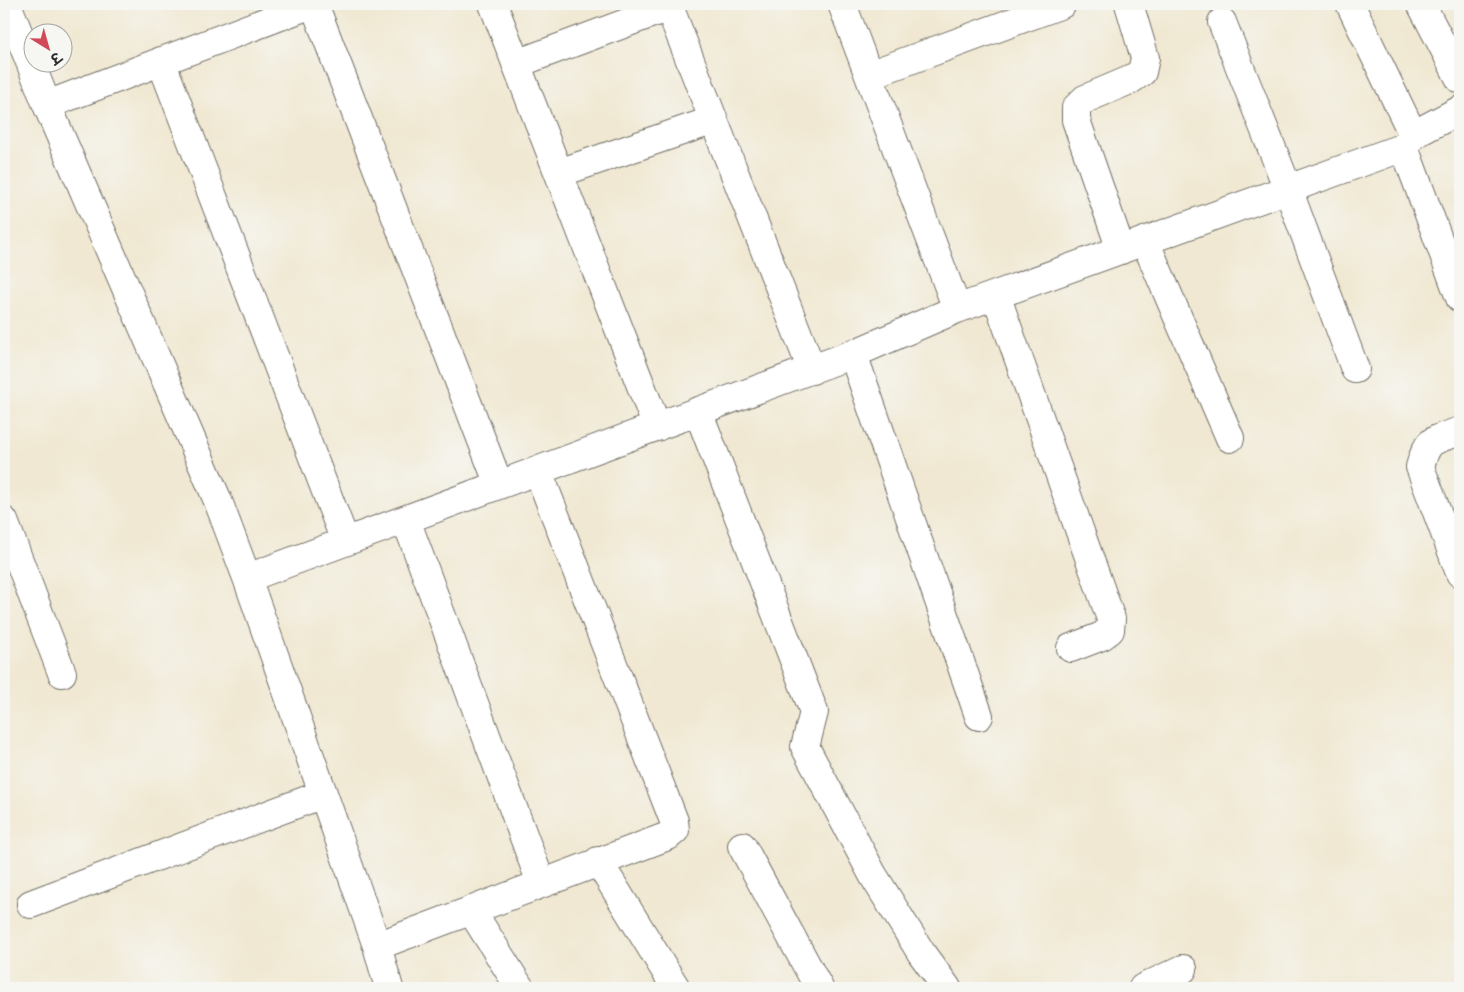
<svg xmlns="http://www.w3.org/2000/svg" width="1464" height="992" font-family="'Playpen Sans','Playpen Sans Deva',sans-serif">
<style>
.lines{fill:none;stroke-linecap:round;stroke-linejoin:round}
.minor-casing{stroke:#706d65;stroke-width:30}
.minor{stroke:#fff;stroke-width:28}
</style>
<rect width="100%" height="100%" fill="#f6f6f2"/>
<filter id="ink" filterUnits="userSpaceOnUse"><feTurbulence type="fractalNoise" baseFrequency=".02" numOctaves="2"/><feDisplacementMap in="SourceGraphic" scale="10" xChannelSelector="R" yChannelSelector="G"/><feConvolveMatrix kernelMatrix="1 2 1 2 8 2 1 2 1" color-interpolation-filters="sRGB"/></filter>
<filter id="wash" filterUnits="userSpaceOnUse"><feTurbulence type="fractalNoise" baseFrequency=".0096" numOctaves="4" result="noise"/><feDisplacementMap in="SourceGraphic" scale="20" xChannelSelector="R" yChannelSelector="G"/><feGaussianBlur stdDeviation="1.12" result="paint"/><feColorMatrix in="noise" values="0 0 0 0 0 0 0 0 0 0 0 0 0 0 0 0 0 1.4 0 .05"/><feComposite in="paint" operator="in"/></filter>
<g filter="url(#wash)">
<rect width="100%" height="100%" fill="#f0e8d2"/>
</g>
<g filter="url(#ink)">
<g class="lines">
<defs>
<path id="minor" d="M7,4L47,105
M312,4L47,105L218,501L247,578L377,946L389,988
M314,4L499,485
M493,4L657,427
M668,4L812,370
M842,4L957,309
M1350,4L1413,135
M1421,4L1460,79
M1222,22L1288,189L1355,369
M161,61L345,541
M516,64L669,7
M869,75L1062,4
M1404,147L1460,298
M559,173L714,120
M1145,241L1230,438
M1121,250L1076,120V108L1085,99L1130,80L1142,72L1145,58L1129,4
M996,295L1111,619L1110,630L1102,636L1071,648
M853,354L979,716
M698,411L814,712L805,747L873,875L922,954L947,988
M1460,431C1433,441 1428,437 1420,467L1460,573
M406,520L541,883
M4,521L62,673
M247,578L853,354L957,309L1404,147L1413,135L1460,110
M742,846L819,988
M598,861L676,988
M31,904L323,794
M471,910L520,988
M377,946L668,836L675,830L674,821L538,471
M1143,988L1183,969"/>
</defs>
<use href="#minor" class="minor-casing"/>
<use href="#minor" class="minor"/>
</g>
</g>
<rect width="1464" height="992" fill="none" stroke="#f6f6f2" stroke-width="20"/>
<g transform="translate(48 48) rotate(143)"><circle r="24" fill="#f6f6f2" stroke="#a5a5a2"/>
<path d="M0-4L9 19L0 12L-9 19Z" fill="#d1495b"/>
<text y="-8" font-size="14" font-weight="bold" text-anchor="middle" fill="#2b2b2b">उ</text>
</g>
</svg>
